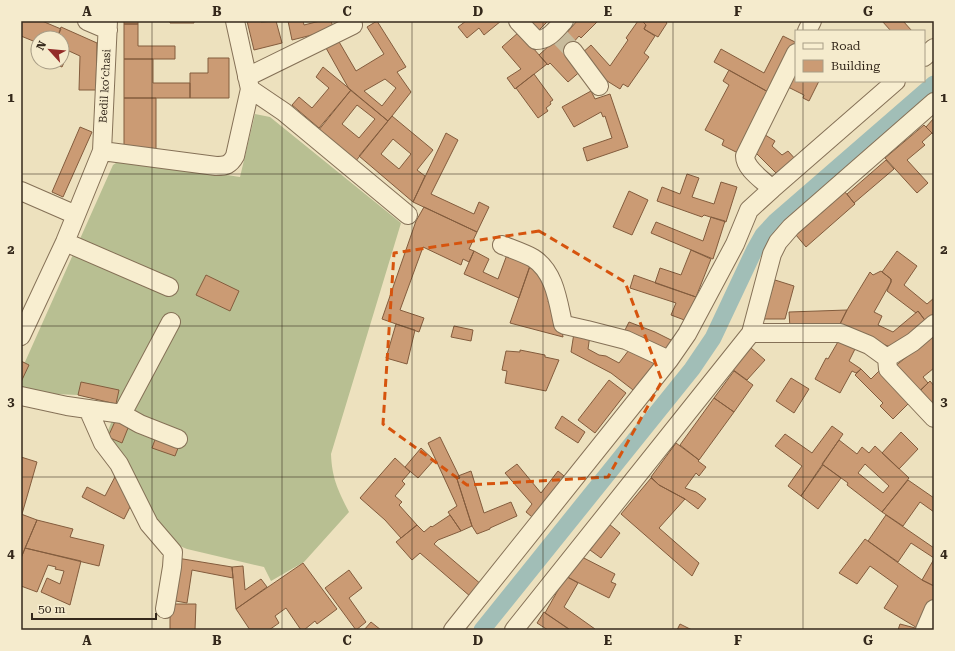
<svg xmlns="http://www.w3.org/2000/svg" width="955" height="651" font-family="'Roboto Serif',serif">
<style>
.cemetery{fill:#b8bf92}
.lines{fill:none;stroke-linecap:round;stroke-linejoin:round}
.canal{stroke:#a1beb7;stroke-width:17}
.building{fill:#cb9b74;stroke:#835c3d;fill-rule:evenodd}
.minor-tunnel{stroke:#c8bc9d;stroke-width:18;stroke-dasharray:18 9;stroke-linecap:butt}
.minor-casing{stroke:#857157;stroke-width:20}
.minor{stroke:#f8eed0;stroke-width:18}
.marked{fill:none;stroke:#d6540e;stroke-width:3;stroke-dasharray:8 5;stroke-linejoin:round}
.grid{fill:none;stroke:#34281b;stroke-width:1;stroke-opacity:0.55}
.labels{text-anchor:middle;dominant-baseline:central;stroke-width:3;stroke-linejoin:round;paint-order:stroke}
.street-label{font-size:11px;fill:#34281b;stroke:#f5ebcd}
.neatline{fill:none;stroke:#34281b;stroke-width:1.5}
.grid-label{font-size:13px;text-anchor:middle;font-weight:bold;fill:#34281b}
</style>
<rect width="100%" height="100%" fill="#ede1be"/>
<path class="cemetery" d="M255,114L270,117L401,223L331,454C332,479 338,490 349,512L304,562L271,581L264,567L187,549L170,542L148,515L132,470L105,438L119,403L116,402V404L78,395L33,393L21,387V362H25L113,165L122,159L240,177Z"/>
<g class="lines">
<path class="canal" d="M482,630L692,369L713,338L754,251L763,235L775,222L934,84"/>
</g>
<path class="building" d="M21,21H42L61,29L57,38H38V43L21,36Z
M124,21H138V24H124Z
M170,21H194V23H170Z
M247,21H260L261,22L276,21L282,43L254,50Z
M288,21H303L304,25L320,21H331L333,27L332,30L292,40Z
M377,21L406,67L397,72L411,92L388,121L349,89L326,48L338,40L356,71L384,54L367,27ZM385,79L396,88L382,106L364,91Z
M466,21H501L484,35L479,28L467,38L458,27Z
M529,21H548L537,32Z
M577,21H598L581,38L579,36L572,44L564,36Z
M638,21H642L646,25L644,29L655,36L644,53L649,57L628,87L623,84L620,89L604,79L581,54L591,45L610,66L628,40L626,38Z
M642,21H665L667,23L658,37L644,29L646,25Z
M882,21H903L912,31H891Z
M124,24H138V46H175V59H124Z
M61,27L97,43L96,90H79L80,56L69,51L62,67L50,62H62V38H57Z
M519,32L547,64L515,89L507,78L521,69L502,47Z
M562,34L576,48L583,69L568,82L550,63L548,65L539,55Z
M783,36L795,42L770,93L714,62L721,49L764,73Z
M208,58H229V98H190V73H208Z
M124,59H153V83H190V98H124Z
M323,67L351,90L319,128L292,105L299,97L312,108L329,88L316,77Z
M729,70L770,93L738,153L722,145L724,140L705,130L729,85L723,81Z
M796,71V81H819L809,101L803,98L804,95L788,87Z
M534,74L553,100L550,102L551,104L546,108L548,111L538,118L516,88Z
M351,90L388,121L355,162L318,131ZM357,105L375,119L359,138L342,124Z
M591,91L595,99L610,94L628,147L587,161L583,148L612,138L605,116L603,117L601,112L574,127L562,107Z
M124,98H156V149L124,146Z
M392,116L433,150L417,170L425,176L413,202L359,156ZM393,139L411,154L399,169L381,154Z
M934,118V135L926,127Z
M924,125L932,133L922,142L925,145L907,160L928,183L917,193L885,158Z
M80,127L92,132L63,197L52,192Z
M446,133L458,140L431,194L474,214L479,202L489,207L477,232L413,202Z
M762,133L775,141L772,146L782,155L788,151L797,161L779,176L753,150Z
M886,160L894,169L854,203L847,194Z
M687,174L699,178L692,197L714,204L721,182L737,187L726,222L704,215L702,217L657,201L662,187L680,194Z
M629,191L648,200L632,235L613,227Z
M845,192L855,204L806,247L796,235Z
M424,207L477,232L469,249L474,251L469,262L463,259L461,265L423,247L400,310L424,318L419,332L382,319L416,221Z
M711,217L725,221L713,259L651,233L656,222L703,241Z
M691,250L711,259L696,297L655,283L660,268L681,275Z
M474,251L489,259L483,272L498,279L508,252L531,263L519,298L464,274Z
M897,251L917,266L904,285L927,304L934,298V316L927,323L918,311L916,313L887,291L891,282V279L882,272Z
M531,263L552,292L548,302L558,305L563,337L510,323Z
M881,271L891,279V282L874,312L882,316L878,325L893,332L918,311L927,323L895,349L839,326L847,310L870,272L873,275Z
M206,275L239,291L230,311L196,295Z
M634,275L696,297L687,321L671,315L676,303L630,288Z
M775,280L794,286L785,319H763Z
M847,310L839,326L790,328L789,312Z
M629,322L655,332L673,341L668,353L624,332Z
M396,324L415,330L407,364L386,358Z
M454,326L473,330L471,341L451,337Z
M574,333L590,335L588,349L599,355L606,356L619,363L632,346L659,363L637,393L611,373L571,352Z
M934,335V368L923,377L928,383L917,393L894,367Z
M839,340L855,349L849,361L861,369L856,373L852,371L840,393L815,379L826,358L828,359Z
M751,348L765,360L747,380L732,369Z
M520,350L545,355V357L559,360L546,391L505,383L507,371L502,370L506,351L520,352Z
M21,361L29,365L21,382Z
M861,369L871,379L881,369L912,400L893,419L880,406L883,403L855,375Z
M734,371L753,385L734,412L714,398Z
M791,378L809,389L794,413L776,401Z
M609,380L626,393L595,433L578,420Z
M930,381L934,386V408L919,392Z
M81,382L119,390L116,404L78,395Z
M714,398L734,412L699,460L680,445Z
M562,416L585,432L578,443L555,428Z
M117,417L130,423L122,443L108,437Z
M832,426L843,434L801,496L788,486L802,466L775,446L785,434L812,453Z
M901,432L918,449L899,469L882,453Z
M157,434L180,443L175,456L152,448Z
M440,437L460,478L457,479L472,526L461,531L448,512L457,506L428,443Z
M839,440L857,454L862,447L869,453L875,446L909,478L882,512L847,485L848,483L822,464ZM865,464L889,486L883,493L858,473Z
M676,443L699,460L698,461L706,467L699,476L696,473L685,488L696,492L706,499L698,509L685,499L659,485L651,477Z
M421,448L434,460L418,478L405,467Z
M21,457L37,462L22,514H21Z
M395,458L410,472L402,481L405,484L395,496L402,502L399,505L417,525L401,538L385,520L360,498Z
M517,464L541,493L558,471L569,480L537,521L526,512L532,504L505,473Z
M823,465L841,478L818,509L801,496Z
M118,471L130,507L124,519L82,497L87,487L105,496Z
M471,471L484,513L511,502L517,516L490,528V529L477,534L472,526L457,479L460,478L458,476Z
M651,478L659,485L685,499L659,528L699,563L692,576L621,514Z
M908,480L934,498V512L920,502L903,526L882,512Z
M21,514L37,520L21,558Z
M450,515L461,531L438,540L434,544L482,585L471,597L420,553L412,560L396,542L417,525L424,532L431,526L432,527Z
M886,515L934,548V558L911,543L898,562L868,541Z
M37,520L73,529L70,537L104,545L99,566L25,548Z
M609,524L620,533L601,558L590,550Z
M865,539L922,580L934,586V601L919,629L884,608L898,586L870,566L857,584L839,573Z
M25,548L81,561L70,605L41,592L47,578L60,584L64,571L55,569L56,567L48,565L37,592L21,586V558Z
M578,555L615,574L611,582L616,584L609,598L567,577Z
M177,558L232,567L233,578L192,570L187,603L170,600Z
M934,559V586L922,580Z
M303,563L337,609L317,624L315,621L304,630H301L286,608L275,616L279,623L269,630H250L236,609Z
M243,566L245,590L261,579L267,587L236,609L232,567Z
M349,570L362,588L349,598L366,622L356,630L325,588Z
M566,576L578,583L564,607L595,629L594,630H570L545,613Z
M170,604H196L195,630H170Z
M544,612L569,629V630H548L537,623Z
M371,622L381,630H364Z
M680,624L692,630H677Z
M900,624L919,629V630H898Z"/>
<g class="lines">
<path class="minor-tunnel" d="M559,36L573,51"/>
<defs>
<path id="minor" d="M87,21L108,30
M518,21L536,40C549,40 555,30 564,21
M807,31L812,21
M573,51L599,86
M924,57L934,48
M247,77L353,25
M250,89L284,112L408,215
M102,151L216,166C226,166 230,165 235,156L250,89L235,21
M772,189L896,81
M21,191L76,215
M65,242L169,287
M502,245C512,249 524,253 533,258C555,272 558,302 563,324L565,325L587,330L626,340L669,360
M751,333L772,254L778,242L791,227L934,102
M21,336L65,242L102,151L108,21
M887,358L913,342L934,324
M21,396L67,406L88,409L103,443L119,464L149,524L173,552L172,567L165,609
M88,409L122,414L171,322
M122,414L140,424L178,439
M453,630L669,360L687,334L735,244L749,210L772,189C763,180 745,169 745,156L796,53
M514,630L751,333H840L869,345L887,358L888,369L934,418
M925,630L934,609"/>
</defs>
<use href="#minor" class="minor-casing"/>
<use href="#minor" class="minor"/>
</g>
<path class="marked" d="M539,231L625,282L662,381L608,477L467,485L383,424L394,253Z"/>
<path class="grid" d="M152,21V630M282,21V630M412,21V630M543,21V630M673,21V630M803,21V31M803,81V630M21,174H934M21,326H934M21,477H934"/>
<g class="labels">
<g class="street-label">
<text transform="translate(105 86) rotate(-87)">Bedil koʻchasi</text>
</g>
</g>
<rect width="955" height="651" fill="none" stroke="#f5ebcd" stroke-width="44"/>
<rect x="795" y="30" width="130" height="52" fill="#f5ebcd" stroke="#a89d86"/>
<rect x="803" y="43" width="20" height="6" fill="#f8eed0" stroke="#a89d86"/>
<text x="831" y="50" font-size="12" fill="#34281b">Road</text>
<rect x="803" y="60" width="20" height="12" fill="#cb9b74" stroke="#a89d86"/>
<text x="831" y="70" font-size="12" fill="#34281b">Building</text>
<g transform="translate(50 50) rotate(297)"><circle r="19" fill="#f5ebcd" stroke="#a89d86"/>
<path d="M0-3L7 15L0 10L-7 15Z" fill="#932b28"/>
<text y="-6" font-size="11" font-weight="bold" text-anchor="middle" fill="#34281b">N</text>
</g>
<path d="M32 613v6h124v-6" fill="none" stroke="#34281b" stroke-width="2"/>
<text x="38" y="613" font-size="12" fill="#34281b" stroke="#f5ebcd" stroke-width="3" paint-order="stroke">50 m</text>
<rect x="22" y="22" width="911" height="607" class="neatline"/>
<g class="grid-label">
<text x="87" y="16">A</text>
<text x="217" y="16">B</text>
<text x="347" y="16">C</text>
<text x="478" y="16">D</text>
<text x="608" y="16">E</text>
<text x="738" y="16">F</text>
<text x="868" y="16">G</text>
<text x="11" y="102">1</text>
<text x="944" y="102">1</text>
<text x="11" y="254">2</text>
<text x="944" y="254">2</text>
<text x="11" y="406">3</text>
<text x="944" y="406">3</text>
<text x="11" y="558">4</text>
<text x="944" y="558">4</text>
<text x="87" y="645">A</text>
<text x="217" y="645">B</text>
<text x="347" y="645">C</text>
<text x="478" y="645">D</text>
<text x="608" y="645">E</text>
<text x="738" y="645">F</text>
<text x="868" y="645">G</text>
</g>
</svg>
